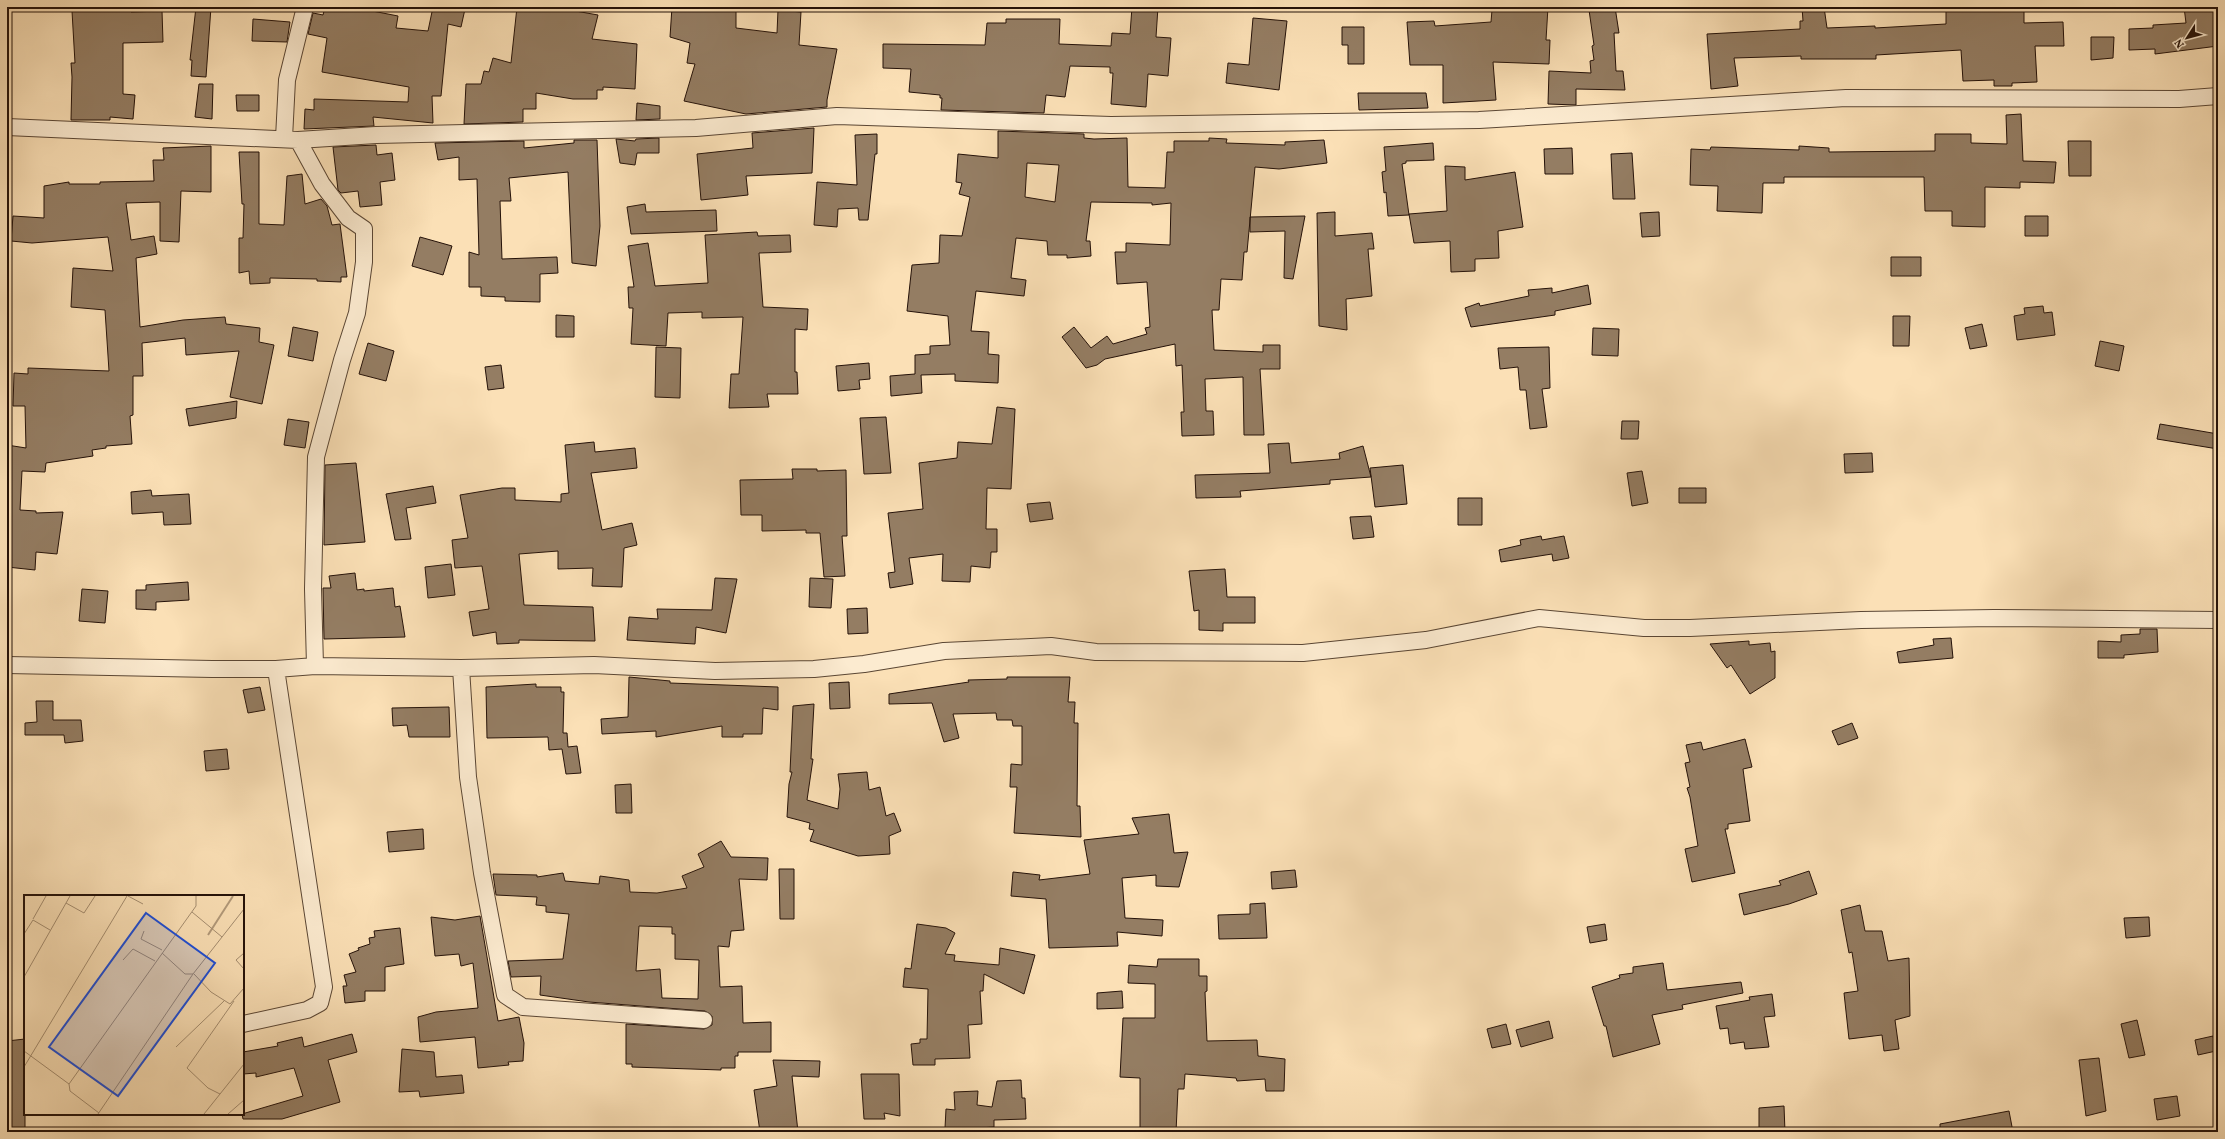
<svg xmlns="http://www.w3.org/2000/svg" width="2225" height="1139" font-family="Vollkorn,serif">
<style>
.building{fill:#947d63;stroke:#251209;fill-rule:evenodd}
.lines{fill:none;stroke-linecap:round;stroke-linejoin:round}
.street-casing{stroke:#5a4634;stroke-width:18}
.street{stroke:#fcebd0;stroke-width:16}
.inset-river{fill:none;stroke:#b29a7b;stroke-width:2}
.inset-road{fill:none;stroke:#a58e71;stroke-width:1}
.view{fill:#1d4ed8;fill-opacity:0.15;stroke:#1d4ed8;stroke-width:2}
.inset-edge{fill:none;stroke:#251209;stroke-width:2}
</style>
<rect width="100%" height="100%" fill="#fbe0b6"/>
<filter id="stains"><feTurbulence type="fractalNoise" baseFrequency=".005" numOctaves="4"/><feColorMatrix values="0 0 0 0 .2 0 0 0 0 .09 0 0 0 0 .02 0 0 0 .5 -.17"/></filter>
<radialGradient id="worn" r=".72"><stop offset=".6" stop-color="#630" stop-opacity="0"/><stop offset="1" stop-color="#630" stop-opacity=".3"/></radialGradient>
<path class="building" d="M131,7V12L162,11L163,42L123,43V94L135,95L133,119L110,117V120H71L72,77L71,63H75L72,11Z
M196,7H211L206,77L191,76L192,60H190Z
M325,7H352L398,16L396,28L428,31L433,7L465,9L461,27L448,24L441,96H432L433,123L373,117L374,126L304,129L305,109L314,110V99L408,102L409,87L322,72L327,38L308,34L313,13L323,15Z
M517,7H553L598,15L592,39L637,44L635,89L603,87V90H597V99H573L536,93V109H523V122L464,124L466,84H481L484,71L489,72L493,58L511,63Z
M672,7H736V28L777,33L778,10L801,12L799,45L837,49L827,100V107L746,114L684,101L695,64L687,63L690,43L670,37Z
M1132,7H1158L1156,37L1171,38L1168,76L1148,74L1146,107L1111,104L1113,73H1110V67L1070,66L1065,97L1046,95L1044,113L941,110L942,98H940V95L909,92L911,69L883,68V44L985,45L987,23H1006V19H1060L1059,44L1111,46L1112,33L1130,34Z
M1516,7H1548L1546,40H1550L1549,64L1493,62L1496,100L1443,103V65H1410L1407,22L1434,21L1435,26L1491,22L1492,10H1516Z
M1606,7H1615L1619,33H1614L1616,71H1623L1625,90L1576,89V105L1548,104L1549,71L1591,73L1590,61L1594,60L1592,46L1594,45L1589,10Z
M1802,7H1824L1827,28L1875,26V28L1946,24V7H2024V23L2063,22L2064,46H2035L2037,82L2012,83V86H1994V80L1963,81L1961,50L1876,55V59H1801V56L1734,58L1738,86L1711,89L1707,34L1800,29V21H1803Z
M2184,7H2215L2218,46L2155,54V49L2129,50V29L2153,28V25L2186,23Z
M1253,18L1287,21L1279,90L1226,83L1228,63L1249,65Z
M253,19L290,22L287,42L252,41Z
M1342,27H1364V64H1348V45H1342Z
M2091,37H2114L2113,58L2091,60Z
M199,84H213L212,119L195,117Z
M1358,93H1426L1428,108L1359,110Z
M236,95H259V111H237Z
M637,103L660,106V119L636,120Z
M2021,114L2023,161L2056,162L2054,183L2020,182V188L1985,187V227L1952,226V211H1925L1924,177H1784V183H1763L1762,213L1717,211L1718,186L1690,185L1691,149L1710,150L1711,147L1799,150V146L1829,148V152L1935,151V134H1971V143L2007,144L2006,115Z
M814,128L812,173L746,176L748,195L701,200L697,154L753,148L752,133Z
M998,131L1084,134V138L1094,139L1127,138L1128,187L1165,188L1167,152H1174V141H1209V138L1227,139L1226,143L1285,145V142L1324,140L1327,163L1279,169L1255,167L1247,252H1244L1242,280L1221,279L1219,310H1212L1214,350L1263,352V345H1280V369H1260L1264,435H1244L1243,377L1205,379L1206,411H1213L1214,435L1182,436L1181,412H1184L1182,365L1176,366L1175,344L1105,359L1097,365L1086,368L1062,337L1074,327L1091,348L1107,336L1113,344L1147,334L1145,328L1150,327L1147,282L1117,284L1115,252H1126V243L1170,245L1171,203L1152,205V203L1091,202L1086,241H1090L1091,256L1067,258V255H1048L1047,241L1016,238L1011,278L1026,280L1024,296L976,291L971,331L989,332L988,354L999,355L998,383L955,381V374L921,375L922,393L891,396L890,376L915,374V355L930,354V346L950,345L948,316L907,311L912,265L939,263L940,235L962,236L970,197L959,194L962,183L956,182L958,154L998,158ZM1027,163L1059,165L1055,202L1025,197Z
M877,134V154H875L868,220H859L858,208L838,209L837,227L814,225L817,182L857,185L855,135Z
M659,138V153H637L635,165L620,163L616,139L635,141L636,139Z
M574,140H597L600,226L596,266L572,263L568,172L509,178L511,201H500L502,259L557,257L558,273L540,274V302L505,301V297L481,296V287H469V252L479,255L477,179L459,180V157L438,160L435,143L524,141V148L574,143Z
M2068,141H2091V176H2069Z
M1433,143L1434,160L1406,161V163L1402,164L1409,215L1388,216L1386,192L1384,193L1382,172L1386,171L1384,147Z
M376,145L377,155L392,153L395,180L380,182L382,205L360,207L358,191L341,193L338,190L333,147Z
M211,146V192L181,191L179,242L160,241V202L126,203L131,240L154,236L157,254L136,258L140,327L183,320L225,317L226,324L260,328L259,342L274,345L262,404L230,397L239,351L186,355L185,338L142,343L143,376H133V415L130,416L132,444L106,446V448L92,450L93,456L46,463L45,472L22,471L20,510L36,511V513L63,512L57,554L36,552L35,570L7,567L11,528H7V445L26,448L25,406H13L14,373L28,374V368L109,371L105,310L71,307L73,268L113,271L108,237L32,243L11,241L13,216L44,218V186L69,182V184H100V182L154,181L153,160H164L163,148Z
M1572,148L1573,174H1545L1544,149Z
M239,152H259V224L284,225L287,176L302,174L305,204L321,199L327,206L332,225L340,224L347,277H341V282L317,281V279L270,278V283L250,284L249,271L239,273V238H243L244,204H242Z
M1632,153L1635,199H1613L1611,154Z
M1445,166L1465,167V180L1515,172L1523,227L1498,231L1499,258L1475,259V271L1451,272L1450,241L1414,243L1409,214L1447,211Z
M645,204L646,212L716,210L717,231L631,234L627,207Z
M1335,212V236L1372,233L1374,249H1368L1372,296L1346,299L1347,330L1319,326L1317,213Z
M1659,212L1660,236L1642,237L1640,213Z
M1305,216L1293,279L1284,278L1285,231L1250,232V217Z
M2025,216H2048V236H2025Z
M757,232L758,236L790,235L791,252L759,253L763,307L808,309L807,330L795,329V372H797L798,394H767L769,407L729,408L731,374H739L743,317L702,318V312L668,313L666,346L631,344L633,308H629L628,287H634L628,246L648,243L655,286L708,283L705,235Z
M420,237L452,246L443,275L412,266Z
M1891,257H1921V276H1891Z
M1588,285L1591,304L1555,311V315L1471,327L1465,308L1479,303L1480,306L1529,296L1528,290L1552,288V293Z
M2043,306L2044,313L2052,312L2055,335L2017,340L2014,316L2025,314L2024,308Z
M556,315L574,316V337H556Z
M1893,316H1910L1909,346H1893Z
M1982,324L1987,346L1970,349L1965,328Z
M293,327L318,332L313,361L288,356Z
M1593,328L1619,329L1618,356L1592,355Z
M2100,341L2124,346L2119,371L2095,366Z
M368,343L394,351L386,381L359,374Z
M656,347L681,348L680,398L655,397Z
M1549,347L1550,388L1542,389L1547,427L1530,429L1526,390H1520L1518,367L1500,369L1498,348Z
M869,363L870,379L859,380L860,389L838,391L836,366Z
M501,365L504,388L488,390L485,367Z
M237,401L236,418L189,426L186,409Z
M997,407L1015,409L1011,489L987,488L986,529H997V552H991L990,568L971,566L970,582L942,581L943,554L909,558L913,584L890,588L888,573L895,572L888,513L923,509L919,463L957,458L958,442L992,444Z
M886,417L891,473L864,474L860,418Z
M288,419L309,422L305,448L284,445Z
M1622,421H1639L1638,439H1621Z
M2160,424L2218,434V449L2157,439Z
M594,442L595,452L635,448L637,468L591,473L602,530L632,523L637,545L624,548L622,587L592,586L593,568L558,569V551L519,554L524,605L593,607L595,641L519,640V643L497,644L496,632L473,636L469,612L489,609L482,566L455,568L452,540L468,538L460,495L502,488H515V500L561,502V494L569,493L565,445Z
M1289,443L1291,463L1340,459L1339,453L1363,446L1371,477L1330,480V484L1240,491L1241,497L1196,498L1195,475L1270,473L1268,444Z
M1872,453L1873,472L1845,473L1844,454Z
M356,463L365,542L324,545L325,465Z
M1403,465L1407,504L1375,507L1370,468Z
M792,469H817V471L846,470L847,536H842L845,576L824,577L820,533H806V530L762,531V515H741L740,480L793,479Z
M1642,471L1648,503L1632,506L1627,473Z
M433,486L436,503L406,508L411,539L395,540L386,494Z
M1679,488H1706V503H1679Z
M151,490L152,496L189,494L191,524L164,525L163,512L132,514L131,492Z
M1458,498H1482V525H1458Z
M1050,502L1053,519L1030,522L1027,504Z
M1371,516L1374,537L1353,539L1350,517Z
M1541,536L1542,540L1564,536L1569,558L1553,561L1552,554L1501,562L1499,550L1521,545L1520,540Z
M451,564L455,595L428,598L425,567Z
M1225,569L1227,597H1255V623H1223V631L1199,630V610L1194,611L1189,571Z
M355,573L357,590L364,589V591L393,588L395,607L400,606L405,637L324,639L323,588H331L329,576Z
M715,578L737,579L726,633L696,627L695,644L627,640L629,617L658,619L657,609L712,610Z
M810,578L833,579L831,608L809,607Z
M188,582L189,600L156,602V610L136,609V590H146V585Z
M82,589L108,591L105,623L79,621Z
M867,608L868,633L848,634L847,609Z
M2140,629H2157L2158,652L2124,655V658H2098V641L2121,642V635L2140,634Z
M1951,638L1953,658L1899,663L1897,652L1934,645L1933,639Z
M1749,641V645L1770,643L1771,652L1775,651V678L1750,694L1731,665L1727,668L1710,644Z
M629,677L670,681V683L778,687V710L763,708L762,734H743V737H722V726L656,737V731L602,734L601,719L628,717Z
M1007,677H1070L1068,702H1075L1074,723H1078L1077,806H1080L1081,837L1014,833L1017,787H1010L1011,764L1022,765V726H1013L1012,720H997L996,713L953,714L959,738L944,742L932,703L889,704V694L969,682L968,680L1007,679Z
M849,682L850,708L830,709L829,683Z
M536,684V687H561V692H564L563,733H567L568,747L577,746L581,773L566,774L562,749L549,750L548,737L487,738L486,687Z
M260,687L265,710L248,713L243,690Z
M36,701H53V720H81L83,741L65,743L64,735H25V723L37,722Z
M814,704L811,759H813L807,800L838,809L840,789L838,774L867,772L869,790L880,787L886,816L894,813L901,831L889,836L890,854L858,856L810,841L814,830L809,829L810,823L787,817L789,784L792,772H790L793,706Z
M449,707L450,737H409L407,725L393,726L392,708Z
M1852,723L1858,738L1838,745L1832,731Z
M1745,739L1752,767L1743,769L1750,821L1728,824V829H1725L1735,873L1692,882L1685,849L1698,846L1690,797L1687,788L1690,787L1685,763L1690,762L1686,745L1701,742L1703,750Z
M227,749L229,769L206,771L204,751Z
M631,784L632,813H616L615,785Z
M1169,814L1174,853L1188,852L1179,887L1156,886V875L1122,878L1125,918L1163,920L1162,936L1117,932L1118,946L1049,948L1046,899L1011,896L1013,872L1040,875L1039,880L1090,874L1084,840L1139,834L1132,818Z
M423,829L424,849L389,852L387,832Z
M721,841L731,857L768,858L767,880L739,879L744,930L731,931L729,947L718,946L720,987L742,986L743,1023L771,1022V1052H738V1056H735V1068H721V1070L632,1067V1064H626V1024L704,1029L712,1025V1016L705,1011L589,1002L540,995L541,976L511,977L508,961L563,959L569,914L546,912V906L536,905L537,897L496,895L493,874L537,875V877L563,873L565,881L599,884L600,876L629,880L630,892L657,893L687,888L682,876L704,867L698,854ZM639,926L672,927V934H675V959L699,960L698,999L662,998L660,969L636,971Z
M779,869H794V919H780Z
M1295,870L1297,887L1272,889L1271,872Z
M1809,871L1817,894L1789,904L1744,915L1739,894L1781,885L1779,881Z
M1265,903L1267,938L1219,939L1218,915L1250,914V904Z
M1860,905L1865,931H1882L1888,961L1909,958L1910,1016L1895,1020L1899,1049L1884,1051L1882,1035L1849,1039L1844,993L1858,991L1852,952L1849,953L1841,910Z
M480,916L498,1021L519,1017L524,1043L523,1061L508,1062L509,1065L478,1068L475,1037L420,1042L418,1017L436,1012L478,1008L473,963L461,966L459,954L435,956L431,917L455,920Z
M2149,917L2150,936L2126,938L2124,918Z
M917,924L946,928L955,933L945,954L955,955L954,961L999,965L1000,948L1035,955L1024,994L984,974L983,991H980L982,1024L968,1025L970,1058L935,1059V1065H913L911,1044L920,1043V1039H927L928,989L903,987L905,968L911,969Z
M1605,924L1607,940L1590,943L1587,927Z
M400,928L404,964L385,967V991H365V1001L345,1003L343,986H347L344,975L356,972L349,954L359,950L358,948L370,944L369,938L375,937L374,931Z
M1158,959H1199V976H1207V991L1205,992L1207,1041L1257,1040L1258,1056L1285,1059L1284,1091H1266L1265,1079L1237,1081L1236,1078L1185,1074L1184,1089H1178L1176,1132H1140V1078L1120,1077L1123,1018H1155V984L1128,983L1129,965L1157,967Z
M1663,963L1667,990L1741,982L1743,993L1682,1005L1683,1009L1652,1015L1660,1044L1613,1057L1606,1026H1604L1592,987L1620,978L1619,975L1633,973V967Z
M1122,991L1123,1008L1097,1009V993Z
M1772,994L1775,1016L1764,1017L1769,1047L1745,1049L1744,1042L1730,1044L1728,1028L1720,1029L1716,1006L1750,1000L1749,997Z
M2137,1020L2145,1055L2129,1058L2121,1024Z
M1549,1021L1553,1038L1521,1047L1516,1030Z
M1506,1024L1511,1044L1492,1048L1487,1029Z
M352,1034L357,1052L328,1060L340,1102L282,1119H243L242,1114L303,1096L294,1068L256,1077V1073L243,1074V1052L278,1046L277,1043L302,1037L304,1047Z
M2213,1036L2216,1051L2198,1055L2195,1040Z
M25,1039V1132H7V1041Z
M402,1049L434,1052L436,1077L462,1075L464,1093L420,1097L419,1091L399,1092Z
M2099,1058L2106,1111L2086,1116L2079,1060Z
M773,1060L820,1061L819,1077L792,1076L798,1132H760L754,1090L777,1086Z
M861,1074H899L900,1116L884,1113L885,1119H864Z
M1021,1080L1022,1098H1025L1026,1119L994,1120V1127L964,1129L945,1128L946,1109L955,1110L954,1092L978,1091L977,1105L992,1107L997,1081Z
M2177,1096L2180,1116L2157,1120L2154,1099Z
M1784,1106L1785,1132H1759V1108Z
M2009,1111L2013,1132H1940V1124Z"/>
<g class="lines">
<defs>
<path id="street" d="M7,127L298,140L376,135L696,128L837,116L1111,125L1479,120L1846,98L2179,99L2218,96
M284,138L287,80L305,7
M298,140L322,184L348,218L364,229V262L357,313L342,360L316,457L313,589L315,666
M7,665L212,669H276L315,666L461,668L594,665L715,671L814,669L864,664L944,651L1051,646L1096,652L1303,653L1426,640L1539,618L1644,628H1690L1861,620L1994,618L2218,620
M461,668L468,777L482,873L505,995L523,1007L704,1020
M243,1024L307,1010L320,1003L324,987L276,669"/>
</defs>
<use href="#street" class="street-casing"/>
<use href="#street" class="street"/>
</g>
<g transform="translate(24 895)">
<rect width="220" height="220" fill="#fbe0b6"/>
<path class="inset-river" d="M184,40L209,1"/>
<path class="inset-road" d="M104,1L119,9M42,8L60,18L71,1M168,17L198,42M9,24L22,1M120,36L117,44L138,55M0,39L9,25L26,35M138,58L161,79H169M220,58L212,65L220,74M99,65L109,54L131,66M170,79L187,97L206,109L220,93M0,82L46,1M152,152L200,106M0,156L45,189L46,196L75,218M0,172L103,1M45,189L172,11V1M196,199L184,193L163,173L210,106M74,219L169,79L220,14M180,219L220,169M204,219L220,205"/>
<path class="view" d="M122,18L191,68L94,201L25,152Z"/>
<rect width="220" height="220" class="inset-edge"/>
</g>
<rect width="2225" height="1139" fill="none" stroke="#fbe0b6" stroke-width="24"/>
<rect x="8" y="8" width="2209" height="1123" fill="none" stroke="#251209" stroke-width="2"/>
<rect x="12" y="12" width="2201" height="1115" fill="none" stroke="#251209"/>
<g transform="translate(2187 38) rotate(234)" stroke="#fcebd0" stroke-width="3" paint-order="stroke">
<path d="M0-3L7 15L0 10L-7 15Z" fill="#251209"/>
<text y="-6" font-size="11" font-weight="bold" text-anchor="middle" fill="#251209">N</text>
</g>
<rect width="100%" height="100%" filter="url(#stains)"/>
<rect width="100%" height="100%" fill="url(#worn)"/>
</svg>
